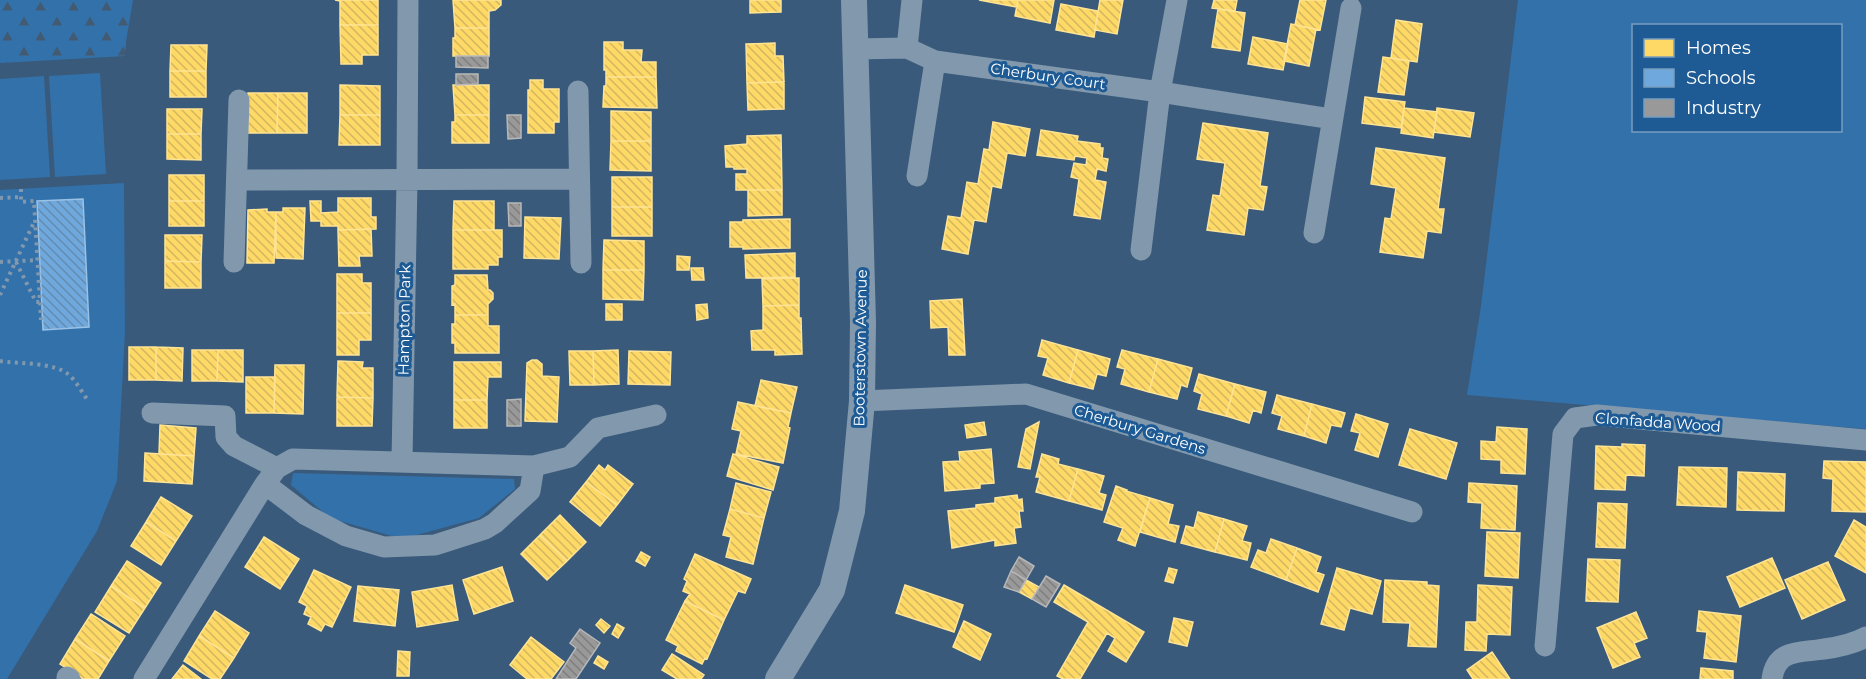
<svg xmlns="http://www.w3.org/2000/svg" width="1866" height="679" font-family="Montserrat,sans-serif">
<style>
.green{fill:#3371ab;fill-rule:evenodd}
.forest{fill:url(#forest-firs)}
.homes{fill:url(#homes-back-hatch);stroke:#ffe494;stroke-width:1.5}
.schools{fill:url(#schools-back-hatch);stroke:#9ac2e6;stroke-width:1.5}
.industry{fill:url(#industry-back-hatch);stroke:#b8b8b8;stroke-width:1.5}
.lines{fill:none;stroke-linecap:round;stroke-linejoin:round}
.path{stroke:#8298ad;stroke-width:4;stroke-dasharray:3 4.5;stroke-linecap:butt}
.minor{stroke:#8298ad;stroke-width:21}
.tertiary{stroke:#8298ad;stroke-width:26}
.labels{text-anchor:middle;dominant-baseline:central;stroke-width:6;stroke-linejoin:round;paint-order:stroke}
.street-label{font-size:15px;fill:#fff;stroke:#1e5b95}
</style>
<defs>
<pattern id="forest-firs" width="22" height="20" patternUnits="userSpaceOnUse" patternTransform="scale(1.5)"><rect width="22" height="20" fill="#3371ab"/><path d="M5 1l3.5 6h-7zM16 11l3.5 6h-7z" fill="#425b72"/></pattern>
<pattern id="homes-back-hatch" width="6" height="6" patternUnits="userSpaceOnUse" patternTransform="scale(1.5)"><rect width="6" height="6" fill="#ffd966"/><path d="M-1 5l2 2M0 0l6 6M5-1l2 2" fill="none" stroke="#d2b660"/></pattern>
<pattern id="schools-back-hatch" width="6" height="6" patternUnits="userSpaceOnUse" patternTransform="scale(1.5)"><rect width="6" height="6" fill="#6fa8dc"/><path d="M-1 5l2 2M0 0l6 6M5-1l2 2" fill="none" stroke="#648cb1"/></pattern>
<pattern id="industry-back-hatch" width="6" height="6" patternUnits="userSpaceOnUse" patternTransform="scale(1.5)"><rect width="6" height="6" fill="#999"/><path d="M-1 5l2 2M0 0l6 6M5-1l2 2" fill="none" stroke="#7e7e7e"/></pattern>
</defs>
<rect width="100%" height="100%" fill="#395a7a"/>
<path class="green" d="M1518,0H1866V429L1467,395L1481,306ZM1634,26H1840V130H1634Z
M100,73L106,174L55,177L49,76Z
M44,76L50,177L0,180V79Z
M124,183L125,332L117,481L97,531L7,679H0V190Z
M293,473L514,479L515,489L479,518L402,539L330,518L291,485Z"/>
<path class="forest" d="M0,0H133L126,41L125,56L0,63Z"/>
<path class="homes" d="M335,0H378V25H340V1Z
M453,0H501V5L495,10L489,11V28H455Z
M750,0H781V12L750,13Z
M979,0H1018L1017,7Z
M1018,0H1054L1050,23L1015,16Z
M1100,0H1123L1117,34L1095,30Z
M1214,0H1237L1235,11L1212,8Z
M1300,0H1326L1320,30L1295,25Z
M1061,4L1098,11L1094,37L1056,30Z
M1218,9L1245,13L1240,51L1212,47Z
M1396,20L1422,24L1417,62L1391,58Z
M1291,24L1316,29L1309,66L1284,61Z
M340,25H378V55H362V64H341Z
M455,28H489V56H453V38H455Z
M1253,37L1288,44L1283,70L1248,64Z
M604,42H623V50H642L641,62H656V77H606V70H604Z
M775,43V56H783L784,82L747,83L746,44Z
M171,45H207L206,71H170Z
M1383,57L1409,61L1404,95L1378,92Z
M170,71H206V97H170Z
M606,77H656L657,108L603,107L604,86H606Z
M530,80H543V89H559V122H554V133H528V90H530Z
M784,82V109L748,110L747,83Z
M340,85L380,86V115H340Z
M453,85H489V115H455Z
M248,93H278L277,133H248Z
M278,93H307V133H277Z
M1365,97L1405,102L1401,128L1362,123Z
M1404,108L1437,112L1433,138L1401,133Z
M1437,108L1474,113L1470,137L1434,132Z
M167,109H202L201,134H167Z
M611,111L651,112V141H611Z
M340,115H380V145H339Z
M455,115H489V143H452V122H455Z
M993,122L1030,129L1025,156L1007,153L1001,188L992,186L986,222L974,220L968,254L942,249L948,216L961,218L967,182L978,184L984,149L989,150Z
M1203,123L1268,133L1260,186L1267,187L1263,210L1248,208L1244,235L1207,230L1213,195L1220,196L1225,163L1197,159Z
M1041,130L1078,136L1077,141L1100,144V148H1103L1102,158L1108,159L1106,171L1097,169L1095,180L1106,182L1100,219L1074,215L1079,179L1071,177L1074,163L1086,165L1087,158L1075,156L1074,160L1037,155Z
M167,134H201V160L167,159Z
M781,135L782,190H736V174H747V169H734V167H726L725,146L747,144V136Z
M611,141H651V171L610,170Z
M1376,148L1445,158L1438,209H1444L1441,233L1427,231L1423,258L1380,252L1385,218L1391,219L1396,188L1371,184Z
M169,175H204V201H169Z
M612,177H652V207H612Z
M748,190H782V215L748,216Z
M338,198H371V217H376V229L338,230V226H321V221H311L310,201H321V213L338,212Z
M169,201H204V226H169Z
M454,201H494V230H453Z
M612,207H652V236H612Z
M283,208H305L303,259L276,258V212H283Z
M267,209V212H276L274,263H247L248,210Z
M525,217L561,218L559,259L524,258Z
M790,219V248L743,249V247H730V222H743V220Z
M371,229L372,256H359L360,266H339L338,230Z
M453,230H502V257H498V265H488V269H453Z
M165,235H202L201,262L165,261Z
M604,240L644,241V270H603Z
M795,253V277L746,278L745,255Z
M677,256L690,257L689,270H677Z
M165,261L201,262V288H165Z
M691,268H703L704,280H692Z
M603,270H644L643,300L603,299Z
M337,274H362V283H371V313H337Z
M455,275H487L488,290H490L493,293V299L488,304V315H455V304L452,305V286L455,285Z
M799,278V305L763,306L762,279Z
M962,299L965,355H949L948,327L931,328L930,301Z
M606,304H622V320H606Z
M707,304L708,318L697,320L696,305Z
M799,305V318H801L802,354L775,355V350H752L751,331L763,330V306Z
M337,313H371V340H359V355H337Z
M455,315H488V326H499V353H455V343H452V324H455Z
M1042,340L1078,350L1069,383L1043,375L1048,358L1038,356Z
M129,347H156V380H129Z
M156,347L183,348L182,381L156,380Z
M192,350H218L217,381H192Z
M218,350H243V382L217,381Z
M618,350L619,384L594,385L593,351Z
M1078,350L1110,359L1106,376L1097,374L1093,389L1069,383Z
M1122,350L1158,359L1149,392L1121,384L1125,369L1117,367Z
M569,351H593L594,385H570Z
M629,351L671,352L670,385L628,384Z
M1158,359L1192,368L1187,387L1181,385L1177,399L1149,392Z
M532,360H537L542,364V376L559,377L557,422L525,421L527,363Z
M338,361L363,362L362,368H373V398L337,397Z
M454,362H501V377H488L487,400H454Z
M275,365H304L303,414L274,413Z
M1199,374L1235,384L1226,416L1198,409L1202,394L1194,391Z
M246,377H275L274,413H246Z
M761,380L797,387L791,413L755,406Z
M1235,384L1266,392L1261,413L1253,410L1249,423L1226,416Z
M1277,395L1312,404L1304,436L1278,429L1282,416L1272,413Z
M337,397L373,398L372,426H337Z
M454,400H487V428H454Z
M738,402L791,413L788,427L790,428L783,463L736,454L741,431L732,429Z
M1312,404L1345,413L1341,427L1331,425L1326,443L1304,436Z
M1356,414L1388,424L1378,457L1355,450L1360,433L1351,431Z
M984,422L986,435L967,438L965,425Z
M1039,422L1030,469L1018,467L1026,429Z
M160,425L196,428L194,456L159,454Z
M1497,427L1527,429L1525,474L1501,473V460L1481,459V441L1496,442Z
M1410,429L1457,443L1446,479L1399,465Z
M1622,444L1645,445L1644,476L1626,475L1625,490L1595,489L1596,446L1622,447Z
M991,449L994,483L980,484V488L945,491L943,462L960,461L959,452Z
M145,453L194,456L192,484L144,481Z
M733,454L779,467L773,490L727,476Z
M1042,454L1059,459L1058,464L1078,469L1069,501L1036,492L1040,477H1036Z
M1824,461L1866,462V512L1832,511L1833,479L1823,478Z
M599,465L605,470L608,465L633,484L617,505L586,482Z
M1679,467L1727,468L1726,507L1677,505Z
M1078,469L1104,476L1099,493L1106,495L1102,510L1069,501Z
M1738,472L1785,474L1784,511L1737,510Z
M586,482L617,505L600,526L570,502Z
M736,483L771,492L764,518L730,509Z
M1469,483L1517,486L1515,530L1481,528L1482,503L1468,502Z
M1116,486L1127,490L1126,491L1150,498L1135,546L1118,540L1123,528L1104,522Z
M1017,495L1018,500L1022,499L1023,511H1019L1021,527L1014,528L1016,543L995,546V540L952,548L948,511L976,508V505L995,503V498Z
M161,497L192,516L176,541L146,522Z
M1150,498L1173,505L1168,524L1179,526L1175,542L1140,532Z
M1598,503L1627,504L1625,548L1596,547Z
M730,509L764,518L753,564L726,557L731,537L723,535Z
M1198,512L1224,519L1215,552L1181,543L1186,526L1194,528Z
M560,515L586,542L567,561L540,535Z
M1224,519L1247,526L1242,541L1251,543L1247,560L1215,552Z
M1854,520L1866,527V573L1835,556Z
M146,522L176,541L161,565L131,546Z
M1487,532L1520,533L1518,578L1485,576Z
M540,535L567,561L547,580L521,554Z
M264,537L299,559L280,589L245,567Z
M1271,539L1297,548L1286,580L1251,567L1258,550L1266,553Z
M1297,548L1321,557L1316,572L1324,575L1318,592L1286,580Z
M641,552L650,557L645,566L636,561Z
M695,554L751,579L745,593L738,591L724,620L685,601L690,594L683,591L687,581L684,579Z
M1772,558L1785,588L1740,607L1727,577Z
M1588,559L1620,560L1618,602L1586,601Z
M127,561L161,583L145,608L111,586Z
M1828,562L1845,600L1802,619L1785,580Z
M502,567L513,601L474,614L463,580Z
M1169,568L1177,570L1173,583L1165,581Z
M1337,568L1381,581L1372,614L1350,608L1344,630L1321,624Z
M314,570L351,587L332,627L325,624L321,631L308,624L311,617L304,614L307,606L299,602Z
M1026,580L1039,587L1032,599L1019,592Z
M1385,580L1427,582V585L1439,586L1436,647L1408,646L1410,623L1383,622Z
M452,585L458,620L417,627L412,592Z
M905,585L963,605L954,632L896,613Z
M1064,585L1144,632L1126,662L1108,651L1115,638L1107,633L1080,679H1063L1057,676L1088,622L1054,602Z
M1478,585L1512,587L1510,635L1487,634L1486,651L1465,650L1466,622H1477Z
M111,586L145,608L129,633L95,612Z
M358,586L399,590L395,626L354,621Z
M685,601L724,620L707,659L705,658L702,664L676,651L678,646L666,640Z
M215,611L249,633L234,658L199,636Z
M1699,611L1741,616L1736,662L1704,658L1707,632L1697,631Z
M1636,612L1647,638L1634,643L1640,657L1613,668L1597,628Z
M91,614L125,636L109,661L75,639Z
M1174,618L1193,622L1187,646L1169,642Z
M601,619L610,626L604,633L596,625Z
M964,621L991,634L980,660L953,647Z
M617,624L624,628L618,638L612,634Z
M199,636L234,658L220,679H212L184,661Z
M531,637L564,662L551,679H527L510,665Z
M75,639L109,661L98,679H83L60,664Z
M398,651L410,652L409,676H397Z
M1492,652L1510,679H1473L1467,670Z
M672,654L704,675L701,679H677L662,670Z
M598,656L608,662L604,669L594,663Z
M183,665L201,679H172Z
M1701,668L1733,671V679H1700Z"/>
<path class="schools" d="M83,199L89,327L43,330L37,201Z"/>
<path class="industry" d="M456,56H488V68L456,67Z
M456,74H478V84L456,85Z
M507,115H521V138L508,139Z
M508,203H521V226H509Z
M521,399V426H507V400Z
M1019,557L1034,566L1026,580L1011,571Z
M1011,571L1026,580L1019,592L1004,587Z
M1046,576L1060,584L1046,607L1032,599Z
M580,629L600,643L576,679H556L576,648L570,643Z"/>
<g class="lines">
<path class="path" d="M21,189V202L34,201L41,320
M0,198L21,197
M0,262L38,260
M16,262L36,302H40
M0,295L35,220
M0,361C19,364 55,362 69,375C77,382 83,394 89,402"/>
<path class="minor" d="M907,48L912,0
M855,49L907,48L935,61L1160,92L1332,119
M578,91L581,263
M917,176L935,61
M237,180L579,179
M1314,233L1351,8
M1141,250L1160,92L1177,0
M234,262L239,100
M862,401L1026,394L1412,512
M152,413L225,416L226,437L234,446L277,468L265,484L306,515L346,536L384,547L435,545L485,529L495,523L530,491L534,466L570,457L598,428L656,415
M402,461L407,180L408,0
M277,468L293,459L534,466
M1545,646L1563,434L1575,418L1597,415L1866,440
M67,677L70,679
M144,679L265,484
M1772,679C1776,648 1801,653 1824,649C1839,647 1853,644 1866,637"/>
<path class="tertiary" d="M778,679L832,590L852,511L862,401L863,322L854,0"/>
</g>
<g class="labels">
<g class="street-label">
<text transform="translate(1048 76) rotate(8)">Cherbury Court</text>
<text transform="translate(404 320) rotate(-89)">Hampton Park</text>
<text transform="translate(860 348) rotate(-89)">Booterstown Avenue</text>
<text transform="translate(1658 422) rotate(4)">Clonfadda Wood</text>
<text transform="translate(1140 429) rotate(17)">Cherbury Gardens</text>
</g>
</g>
<rect x="1632" y="24" width="210" height="108" fill="#1e5b95" stroke="#789dbf" stroke-width="1.5"/>
<rect x="1644" y="39" width="30" height="18" fill="#ffd966" stroke="#789dbf" stroke-width="1.5"/>
<text x="1686" y="54" font-size="18" fill="#ffffff">Homes</text>
<rect x="1644" y="69" width="30" height="18" fill="#6fa8dc" stroke="#789dbf" stroke-width="1.5"/>
<text x="1686" y="84" font-size="18" fill="#ffffff">Schools</text>
<rect x="1644" y="99" width="30" height="18" fill="#999999" stroke="#789dbf" stroke-width="1.5"/>
<text x="1686" y="114" font-size="18" fill="#ffffff">Industry</text>
</svg>
